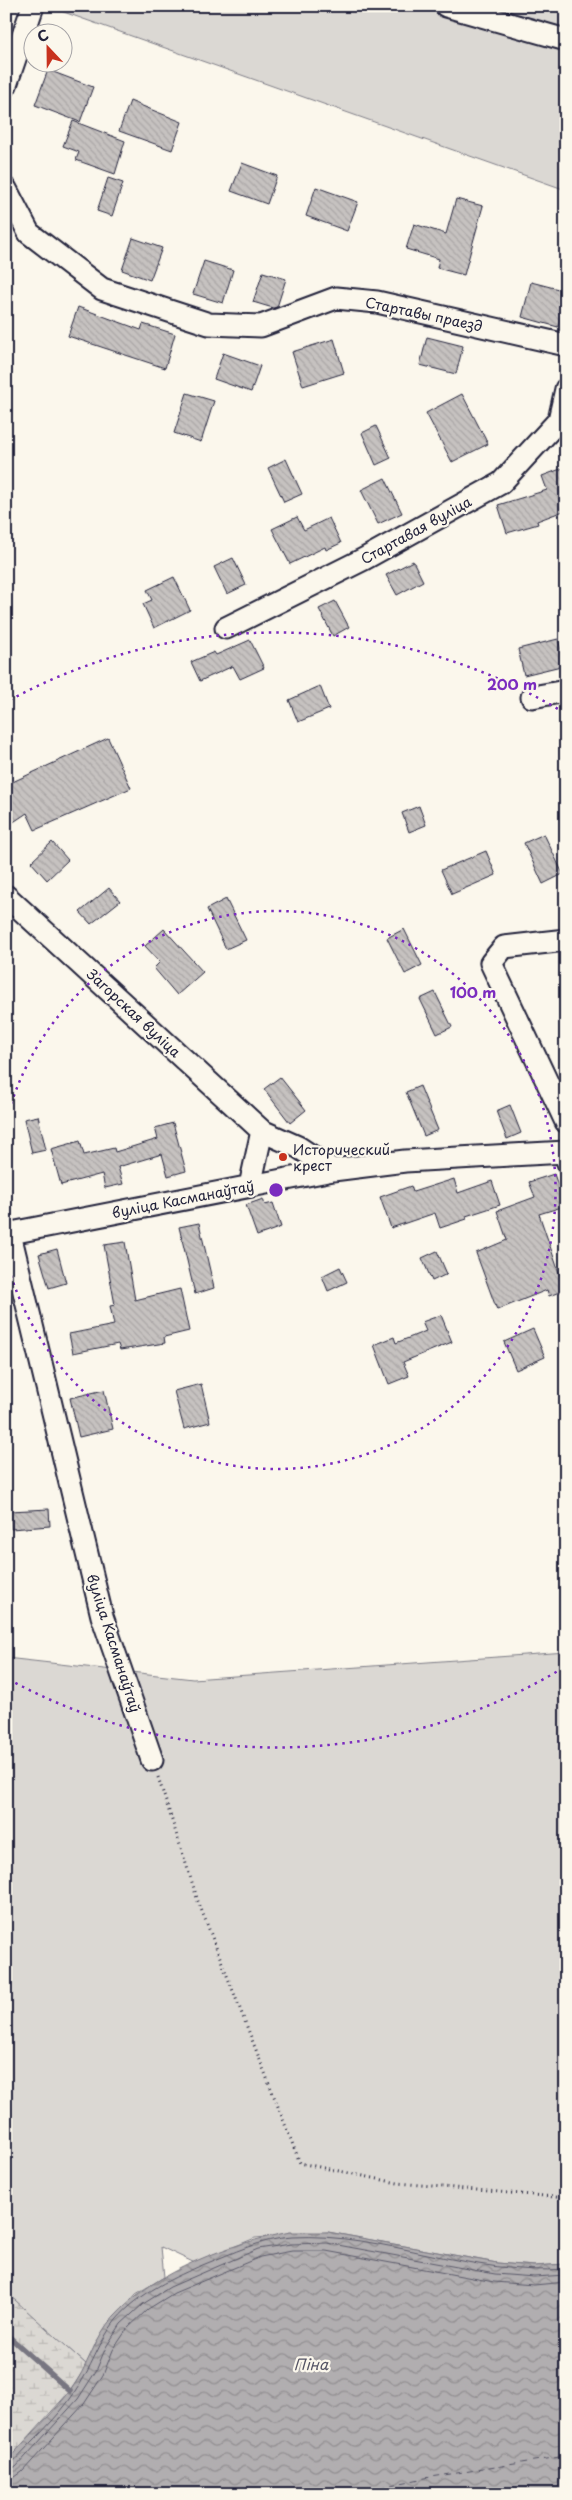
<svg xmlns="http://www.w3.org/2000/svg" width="572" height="2500" font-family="'Playpen Sans',sans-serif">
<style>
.green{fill:#dbd8d3;stroke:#7e7d87}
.wetland{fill:url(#wetland-marsh);stroke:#7e7d87}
.water{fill:url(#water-waves);stroke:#787681}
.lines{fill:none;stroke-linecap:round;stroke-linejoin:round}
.shore{stroke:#5b5a6a;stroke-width:1}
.stream{stroke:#787681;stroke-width:5.5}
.ferry{stroke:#545364;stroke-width:1;stroke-dasharray:6 5;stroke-linecap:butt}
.building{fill:url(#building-back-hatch);stroke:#22223b}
.lane-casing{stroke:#22223b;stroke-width:15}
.street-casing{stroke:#22223b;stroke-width:25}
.path{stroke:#22223b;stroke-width:3;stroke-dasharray:1 4;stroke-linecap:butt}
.lane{stroke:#fbf7ec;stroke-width:11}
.street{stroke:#fbf7ec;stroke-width:21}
.ring{fill:none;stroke:#7b2cbf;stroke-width:2.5;stroke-dasharray:2.5 5}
.poi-dot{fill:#c8321e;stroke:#fbf7ec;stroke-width:2}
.labels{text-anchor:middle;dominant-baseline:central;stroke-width:4.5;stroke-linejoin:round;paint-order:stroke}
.street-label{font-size:14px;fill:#22223b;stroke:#fbf7ec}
.poi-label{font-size:14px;fill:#22223b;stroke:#fbf7ec;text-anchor:start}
.water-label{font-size:15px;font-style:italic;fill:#545364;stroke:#fbf7ec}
.centre{fill:#7b2cbf;stroke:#fbf7ec;stroke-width:2.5}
.ring-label{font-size:15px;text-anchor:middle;font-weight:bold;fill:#7b2cbf;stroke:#fbf7ec;stroke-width:4.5;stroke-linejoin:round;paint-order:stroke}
</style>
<defs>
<pattern id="wetland-marsh" width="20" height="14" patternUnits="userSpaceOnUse" patternTransform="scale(1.25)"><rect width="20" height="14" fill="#dbd8d3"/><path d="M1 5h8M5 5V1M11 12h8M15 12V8" fill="none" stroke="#bcb9b6"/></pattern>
<pattern id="water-waves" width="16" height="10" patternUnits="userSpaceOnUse" patternTransform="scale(1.25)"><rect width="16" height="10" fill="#b1aeb0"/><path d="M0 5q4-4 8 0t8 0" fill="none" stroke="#908d90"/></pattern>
<pattern id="building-back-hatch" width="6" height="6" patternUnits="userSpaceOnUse" patternTransform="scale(1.25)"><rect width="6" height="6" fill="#c6c2c0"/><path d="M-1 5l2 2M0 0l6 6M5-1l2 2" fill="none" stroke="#aaa6a6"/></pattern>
</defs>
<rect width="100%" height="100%" fill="#fbf7ec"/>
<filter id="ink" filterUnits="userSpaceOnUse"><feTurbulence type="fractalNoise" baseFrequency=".02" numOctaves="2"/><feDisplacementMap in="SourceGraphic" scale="10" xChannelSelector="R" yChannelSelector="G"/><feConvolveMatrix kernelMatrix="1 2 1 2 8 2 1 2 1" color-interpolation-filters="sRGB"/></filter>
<g filter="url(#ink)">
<path class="green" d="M43,6H566V190L58,10Z
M566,1652V2264L534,2266L497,2263L328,2232L255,2238L195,2263L161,2247L164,2277L136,2294L96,2342L87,2365L6,2293V1658L193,1679Z"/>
<path class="wetland" d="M6,2295L15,2300L87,2365L70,2391L6,2462Z"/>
<path class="water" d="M290,2232H328L497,2263L534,2266L566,2264V2494H6V2462C27,2438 51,2416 70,2391C88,2368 94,2337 114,2316C155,2271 231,2243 290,2232Z"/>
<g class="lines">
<path class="shore" d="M6,2464L12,2463C33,2440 58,2418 75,2392C91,2369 99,2341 116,2320C139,2293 174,2277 205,2264C233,2253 261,2239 292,2237C384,2232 471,2277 566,2269
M6,2471L16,2467L78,2399L96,2371L106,2347L121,2324L143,2304L170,2287L258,2249L291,2244L327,2243L495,2274L534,2277L566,2275
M6,2478L15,2477L22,2472L84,2404L103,2375L113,2350L127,2329L148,2309L174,2293L260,2257L292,2251H326L494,2282L534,2285L566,2282"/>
<path class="stream" d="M6,2334L70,2391"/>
<path class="ferry" d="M348,2494L425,2478L566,2456"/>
</g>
<path class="building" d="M48,70L93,87L80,122L35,105Z
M130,101L182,122L172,150L119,131Z
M73,121L125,141L115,174L76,160L79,152L63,146Z
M242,163L277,176L267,204L231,191Z
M108,178L123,183L112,216L97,211Z
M316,187L358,202L347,231L306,216Z
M456,199L483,206L464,275L437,268L439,259L406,249L414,224L446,234Z
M133,238L162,248L150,280L122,270Z
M204,261L233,270L223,303L193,294Z
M263,272L286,279L277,307L273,308L253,302Z
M531,282L566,291L558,327L522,317Z
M78,307L141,330L143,324L175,334L165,368L68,336Z
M427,337L463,346L456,374L420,365Z
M334,339L344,373L303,386L292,352Z
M223,353L260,366L251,392L214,379Z
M187,393L214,401L201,442L174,433Z
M462,394L488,444L452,462L426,413Z
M376,426L391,458L376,465L362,433Z
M286,459L302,494L284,502L268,468Z
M566,467V510L537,521L538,524L507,533L498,505L547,490L542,476Z
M385,478L402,513L378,524L361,490Z
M297,517L304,530L329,518L341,543L326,550L325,547L290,564L272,529Z
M233,558L246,585L227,594L214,567Z
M413,561L423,581L397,595L386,575Z
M174,577L190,610L154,628L143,604L152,600L147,590Z
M335,601L349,627L333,636L319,609Z
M558,639L565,665L524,675L518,649Z
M250,640L264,668L240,679L233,666L200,681L191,662L214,652L216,655Z
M320,686L329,709L298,722L289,700Z
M108,738L131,788L35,830L27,813L6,827V785Z
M419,806L426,825L409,832L402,813Z
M544,834L563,874L543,884L524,843Z
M52,842L68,860L47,880L31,862Z
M486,851L496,875L452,894L441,870Z
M109,888L120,901L91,924L80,912Z
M226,899L246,940L226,949L207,909Z
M164,929L203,972L177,995L154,968L160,962L145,946Z
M404,929L422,965L405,974L387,938Z
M435,992L452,1027L437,1034L420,999Z
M280,1077L306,1110L290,1123L264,1089Z
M420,1086L438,1130L424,1136L406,1092Z
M510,1105L521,1133L507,1139L496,1111Z
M38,1116L46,1150L32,1153L24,1119Z
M173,1123L186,1171L168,1176L162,1154L118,1167L123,1184L105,1188L102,1174L61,1185L51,1149L80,1141L84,1155L114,1148L115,1152L158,1139L155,1128Z
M554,1174L565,1206L539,1214L565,1290L549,1296L547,1290L497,1310L476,1253L507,1240L497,1211L535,1197L529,1182Z
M454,1179L458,1193L492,1181L500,1205L466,1216L467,1219L440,1228L435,1213L391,1228L380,1197L411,1186L413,1192Z
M263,1199L265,1205L273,1203L281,1227L257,1236L246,1205Z
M199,1223L214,1288L195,1294L179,1227Z
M125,1242L135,1300L180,1289L189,1331L164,1337L165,1343L120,1350L118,1344L73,1353L69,1334L114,1325L110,1306L115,1305L104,1245Z
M57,1249L66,1283L49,1288L39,1254Z
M437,1251L447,1274L432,1281L422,1258Z
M340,1267L347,1282L328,1291L322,1276Z
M441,1315L452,1342L403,1362L409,1376L389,1384L374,1345L394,1337L396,1343L426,1331L422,1322Z
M533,1329L545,1357L516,1370L504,1342Z
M201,1384L210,1422L184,1429L174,1391Z
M104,1390L113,1429L79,1437L70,1398Z
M49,1509L50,1526L11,1529L10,1511Z"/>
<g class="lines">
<defs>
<path id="lane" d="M559,1152L566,1172"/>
<path id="street" d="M446,6L566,40
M6,85L33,6
M6,189L29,233L102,289L209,324L261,326L336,298L377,302L566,345
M226,628L364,559L501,483L559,420L566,389
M532,697L566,691
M6,896L262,1131L298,1147L333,1170
M566,940L504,947L491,963L566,1122
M250,1186L262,1131
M6,1234L333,1170L405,1161L566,1152
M10,1234L102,1616L152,1760"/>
</defs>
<use href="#lane" class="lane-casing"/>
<use href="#street" class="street-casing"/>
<path class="path" d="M158,1777L198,1901L300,2163L398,2183L566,2198"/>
<use href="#lane" class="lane"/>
<use href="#street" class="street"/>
</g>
</g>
<g class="ring">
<path d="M7 1118A279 279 0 1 1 7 1262"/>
<path d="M563 1668A558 558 0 0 1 10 1680M10 700A558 558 0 0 1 563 712"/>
</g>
<circle class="poi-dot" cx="283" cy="1157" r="5"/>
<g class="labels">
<g class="street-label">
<text transform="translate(424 314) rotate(12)">Стартавы праезд</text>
<text transform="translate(416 530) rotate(-29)">Стартавая вуліца</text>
<text transform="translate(134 1013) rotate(43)">Загорская вуліца</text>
<text transform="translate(183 1199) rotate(-11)">вуліца Касманаўтаў</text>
<text transform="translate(114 1643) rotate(72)">вуліца Касманаўтаў</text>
</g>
<g class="poi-label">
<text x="293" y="1149">Исторический<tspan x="293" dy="16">крест</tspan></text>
</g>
<g class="water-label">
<text x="311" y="2363">Піна</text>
</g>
</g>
<circle cx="276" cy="1190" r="8" class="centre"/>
<g class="ring-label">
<text x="512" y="690">200 m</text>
<text x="473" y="998">100 m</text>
</g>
<rect width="572" height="2500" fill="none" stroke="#fbf7ec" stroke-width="25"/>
<rect x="12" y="12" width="547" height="2475" fill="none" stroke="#22223b" stroke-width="2" filter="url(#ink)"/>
<g transform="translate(48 48) rotate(338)"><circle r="24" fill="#fbf7ec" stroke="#a4a2a5"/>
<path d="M0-4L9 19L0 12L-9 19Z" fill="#c8321e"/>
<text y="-8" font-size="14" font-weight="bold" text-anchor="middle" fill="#22223b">С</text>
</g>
</svg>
